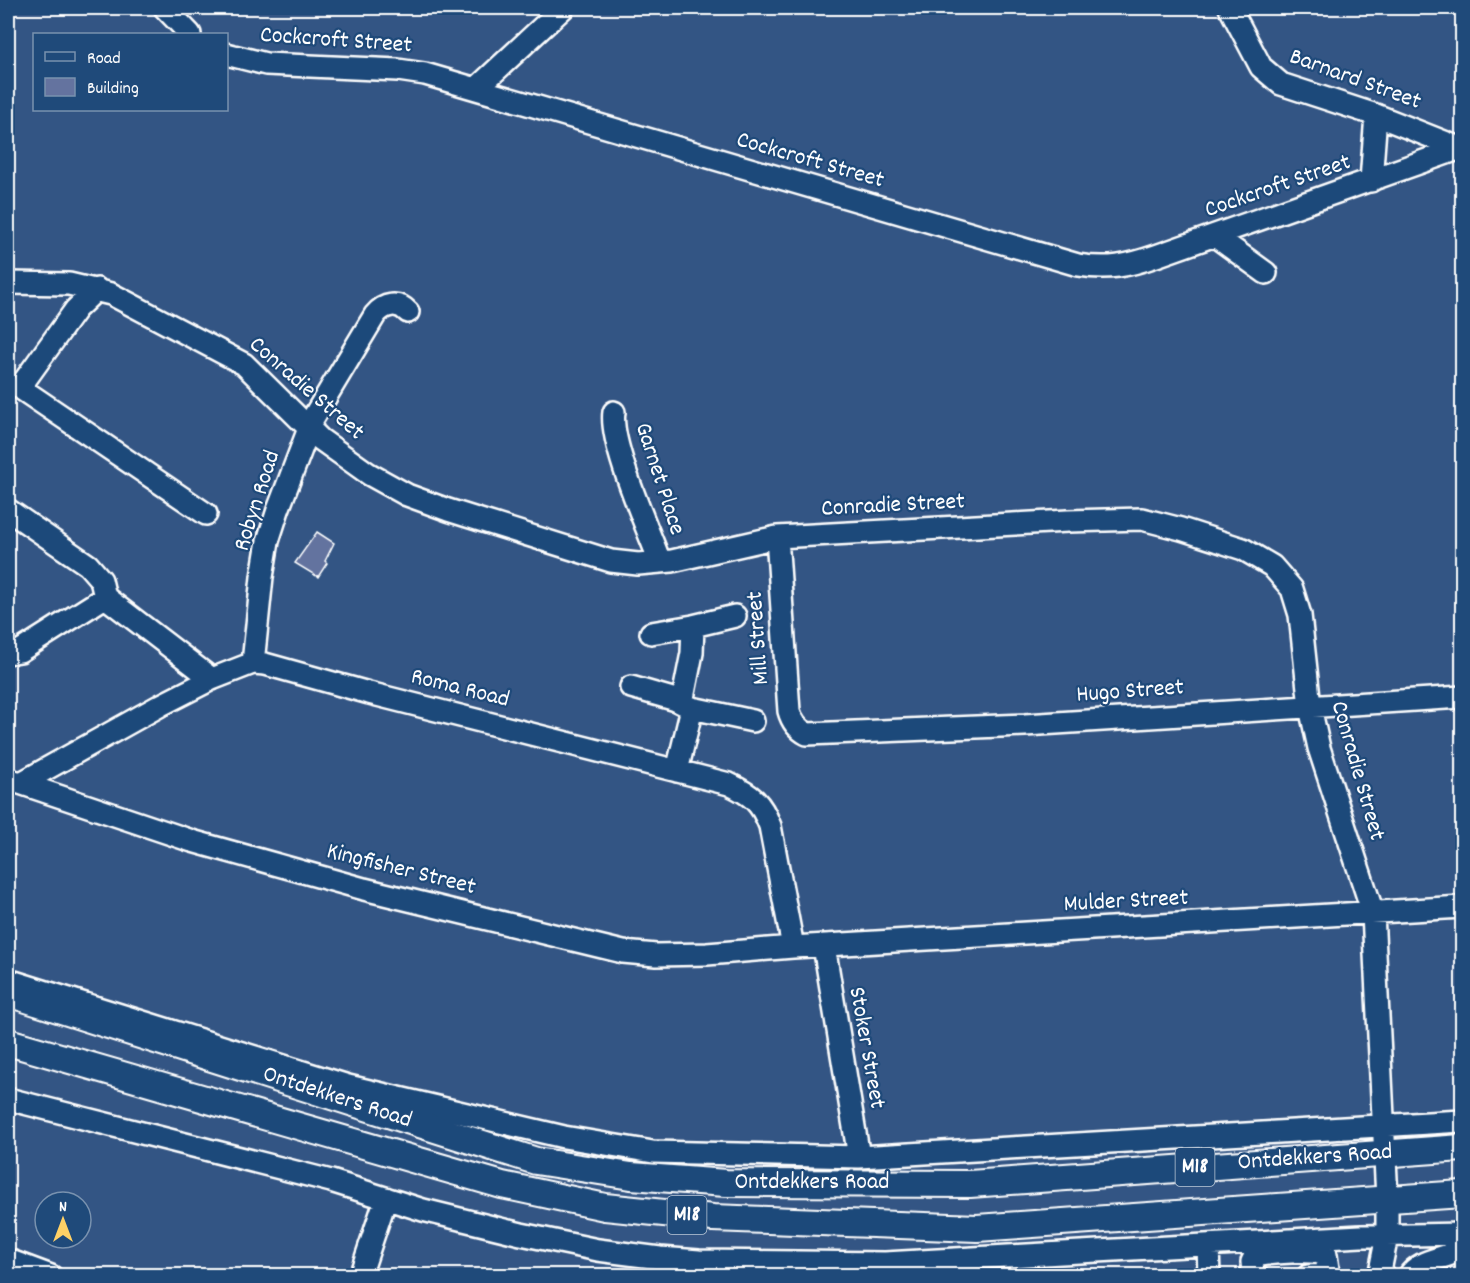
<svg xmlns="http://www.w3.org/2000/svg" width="1470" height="1283" font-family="Dekko,sans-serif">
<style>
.building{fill:#64739f;stroke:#fff;stroke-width:1.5}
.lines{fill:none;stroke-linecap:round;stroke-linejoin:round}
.minor-casing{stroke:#fff;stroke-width:26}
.major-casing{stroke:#fff;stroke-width:30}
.minor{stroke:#1f4a7a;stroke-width:21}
.major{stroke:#1f4a7a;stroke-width:26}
.labels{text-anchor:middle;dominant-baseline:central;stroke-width:4.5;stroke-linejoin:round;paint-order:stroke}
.shield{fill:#1f4a7a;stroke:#bcc9d7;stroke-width:1.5}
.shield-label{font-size:22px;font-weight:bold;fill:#fff}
.street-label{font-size:24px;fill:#fff;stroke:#1f4a7a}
</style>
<rect width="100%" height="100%" fill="#335584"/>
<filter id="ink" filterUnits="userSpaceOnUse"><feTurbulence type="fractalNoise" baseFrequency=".0167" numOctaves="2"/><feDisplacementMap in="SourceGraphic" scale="12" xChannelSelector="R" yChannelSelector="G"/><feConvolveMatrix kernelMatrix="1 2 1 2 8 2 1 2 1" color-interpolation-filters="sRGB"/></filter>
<g filter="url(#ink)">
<path class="building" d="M317,532L334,543L325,561L327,563L318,577L295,563Z"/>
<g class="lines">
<defs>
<path id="minor" d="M165,8L190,34
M1230,8L1261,67L1281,84L1376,115L1462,149
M226,54L266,64L398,70L425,74L1078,265C1109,270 1127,266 1156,256L1461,148
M477,88L563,8
M1371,181L1376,115
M1215,236L1266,273
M8,283L69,284L111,294L244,364L320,439L369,474L407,495L448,510L611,561L638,564L672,561L777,537L1068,521L1142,519L1181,529L1243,549L1272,566L1292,589L1300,615L1310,707L1319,748L1373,913L1387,1199V1236L1379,1276
M97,289L76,309L25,380L22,386L23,390L206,514
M614,412C609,443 648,529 660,562
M8,510L88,565L101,580L105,597L212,679
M777,537L789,711C792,722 798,729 807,734L1025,725L1462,697
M651,633L693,626L735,616
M8,653L20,651L105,597
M253,663L262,577L268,541L278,510L313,418L375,315C384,304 398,301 408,312
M631,687L676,700L692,708
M682,703L692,653L693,626
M677,771L692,708L753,721
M8,779L192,841L364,889L623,952L656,955L707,954L793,947L1462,907
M21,783L161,705L212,679L253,663L265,664L369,693L729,784C752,795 761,802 770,826L793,947
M824,946L859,1157
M8,980L348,1086L564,1137L653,1152L859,1157L1462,1121
M8,1099L331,1181L423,1210L521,1234L598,1250L660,1258L699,1261L885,1263L1361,1236L1462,1234
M1208,1245L1209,1276
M8,1260L51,1276
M360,1276L386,1198
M1257,1276L1253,1272L1252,1262L1255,1256C1270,1253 1314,1249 1326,1255L1329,1276
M1308,1276L1329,1275
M1409,1276C1419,1258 1447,1260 1462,1248"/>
<path id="major" d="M8,993L536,1161L631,1176L726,1183L970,1184L1462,1148
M8,1042L502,1185L605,1207L713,1218L977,1228L1462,1194"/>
</defs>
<use href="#minor" class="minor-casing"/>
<use href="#major" class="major-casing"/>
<use href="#minor" class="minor"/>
<use href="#major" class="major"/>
</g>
</g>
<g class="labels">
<g class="shield">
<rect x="1175.5" y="1148" width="39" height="38" rx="4.5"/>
<rect x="667.5" y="1196" width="39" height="38" rx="4.5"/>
</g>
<g class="shield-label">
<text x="1195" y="1167">M18</text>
<text x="687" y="1215">M18</text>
</g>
<g class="street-label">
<text transform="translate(336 41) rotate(4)">Cockcroft Street</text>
<text transform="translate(1355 80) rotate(20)">Barnard Street</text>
<text transform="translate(810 161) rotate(16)">Cockcroft Street</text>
<text transform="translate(1278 187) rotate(-19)">Cockcroft Street</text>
<text transform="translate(306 389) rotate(41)">Conradie Street</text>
<text transform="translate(659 479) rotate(72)">Garnet Place</text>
<text transform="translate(258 501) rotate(-72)">Robyn Road</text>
<text transform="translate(893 506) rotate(-3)">Conradie Street</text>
<text transform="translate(759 638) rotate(-94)">Mill Street</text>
<text transform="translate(460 689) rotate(14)">Roma Road</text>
<text transform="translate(1130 692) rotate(-4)">Hugo Street</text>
<text transform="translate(1357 771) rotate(74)">Conradie Street</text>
<text transform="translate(401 870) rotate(14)">Kingfisher Street</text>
<text transform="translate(1126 902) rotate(-3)">Mulder Street</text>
<text transform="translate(866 1048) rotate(80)">Stoker Street</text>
<text transform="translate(337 1098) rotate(18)">Ontdekkers Road</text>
<text transform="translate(1315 1158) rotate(-4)">Ontdekkers Road</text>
<text x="812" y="1183">Ontdekkers Road</text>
</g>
</g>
<rect width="1470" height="1283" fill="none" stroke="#1f4a7a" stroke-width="30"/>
<rect x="15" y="15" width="1440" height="1253" fill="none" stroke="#fff" stroke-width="2" filter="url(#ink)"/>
<rect x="33" y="33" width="195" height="78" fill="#1f4a7a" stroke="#7992af" stroke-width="1.5"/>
<rect x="45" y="52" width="30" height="9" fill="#1f4a7a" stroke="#7992af" stroke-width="1.5"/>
<text x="87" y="63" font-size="18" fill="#ffffff">Road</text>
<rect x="45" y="78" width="30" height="18" fill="#64739f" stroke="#7992af" stroke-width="1.5"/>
<text x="87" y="93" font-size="18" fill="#ffffff">Building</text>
<g transform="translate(63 1220)"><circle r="28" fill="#1f4a7a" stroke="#7992af" stroke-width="1.5"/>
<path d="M0-4.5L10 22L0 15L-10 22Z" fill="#ffd166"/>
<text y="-9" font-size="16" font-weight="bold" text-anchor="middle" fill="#ffffff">N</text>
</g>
</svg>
